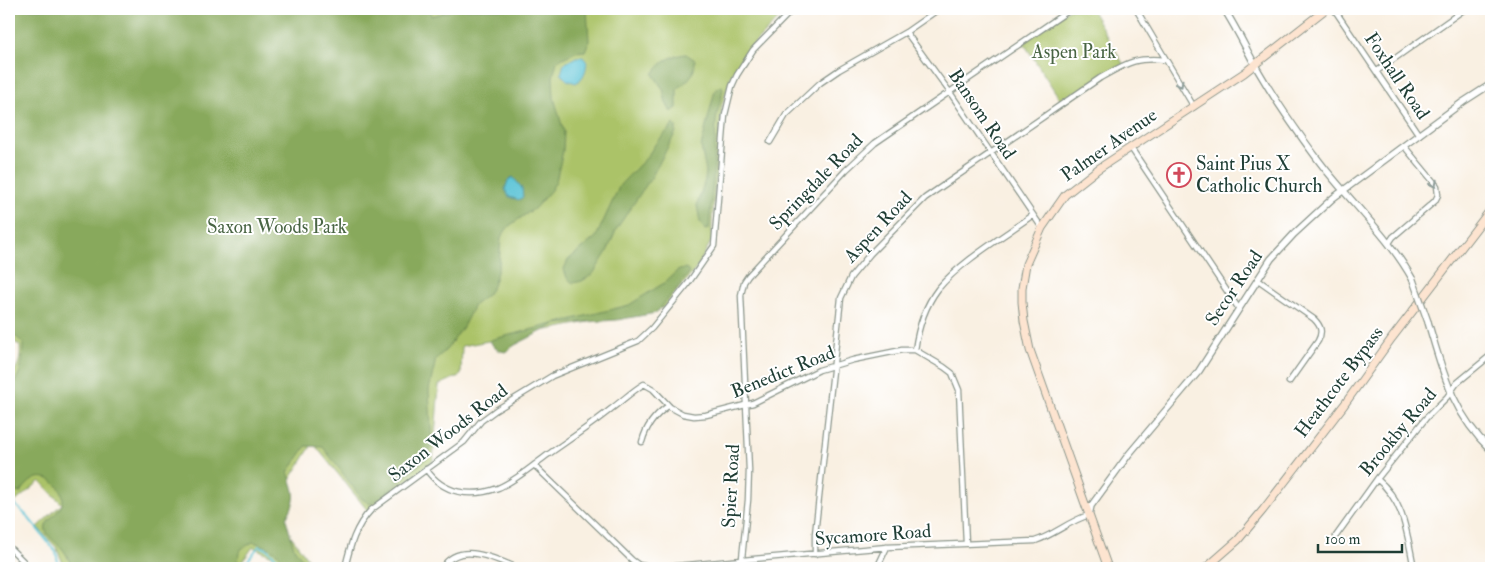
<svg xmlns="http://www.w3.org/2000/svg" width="1500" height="577" font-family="'IM FELL Double Pica',serif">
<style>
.green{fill:#abc368;stroke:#65804e}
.forest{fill:#88a95c;stroke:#547348}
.water{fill:#5ac3d6;stroke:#3c8085}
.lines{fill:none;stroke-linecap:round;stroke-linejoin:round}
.stream{stroke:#5ac3d6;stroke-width:2}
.minor-casing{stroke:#8c968b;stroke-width:7}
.tertiary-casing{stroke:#8c968b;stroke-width:8}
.secondary-casing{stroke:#8c968b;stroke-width:9}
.minor{stroke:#fff;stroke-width:4.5}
.tertiary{stroke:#fff;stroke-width:5.5}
.secondary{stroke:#fde4d0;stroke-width:7}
.tertiary-bridge-casing{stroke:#8c968b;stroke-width:8;stroke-linecap:butt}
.tertiary-bridge{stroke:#fff;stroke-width:5.5}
.oneway{stroke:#8f9e9a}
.labels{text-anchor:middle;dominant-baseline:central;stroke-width:4;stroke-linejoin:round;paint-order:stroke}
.park-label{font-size:19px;fill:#496544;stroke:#fff}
.street-label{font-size:19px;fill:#1f3d34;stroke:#fff}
.poi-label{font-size:19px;fill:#1f3d34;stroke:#fff;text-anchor:start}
</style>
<rect width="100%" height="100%" fill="#fff"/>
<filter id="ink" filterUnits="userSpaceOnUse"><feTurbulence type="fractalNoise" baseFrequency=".02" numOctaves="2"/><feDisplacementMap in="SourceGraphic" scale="10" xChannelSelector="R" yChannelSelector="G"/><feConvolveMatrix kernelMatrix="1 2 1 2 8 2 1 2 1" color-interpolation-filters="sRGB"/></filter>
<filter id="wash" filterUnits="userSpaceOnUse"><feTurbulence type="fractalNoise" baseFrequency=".0096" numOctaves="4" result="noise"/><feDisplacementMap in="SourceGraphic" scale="20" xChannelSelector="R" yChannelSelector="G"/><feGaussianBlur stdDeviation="1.12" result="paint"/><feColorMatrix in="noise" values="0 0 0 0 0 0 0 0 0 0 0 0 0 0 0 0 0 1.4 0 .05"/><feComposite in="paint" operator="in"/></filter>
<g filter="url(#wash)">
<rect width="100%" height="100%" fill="#f9f0e2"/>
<path class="green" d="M9,9H788L747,51L731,76L722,106L712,223V240L696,269L663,308L462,346L461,375L439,385L433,461L368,511L313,443L272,509L314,568H284L285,562L253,547L238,568H65L56,547L37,527L62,504L40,481L15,502L9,492V379C18,366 21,361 20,346L9,338L61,193Z
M1069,9H1091L1124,65L1063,104L1023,42Z"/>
<path class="forest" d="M9,9H185L183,13L199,12L195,9H431V16L450,11L451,9H587L589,41L585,51L575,52L557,61L553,77L554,98L564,132L563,151L556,181L551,190L535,208L509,226L501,237L499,265L493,286L487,295L474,305L463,327L447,349L436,359L429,390L432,446L427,458L380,499L370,504L362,499L323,447L306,446L288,472C296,495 298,497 286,519L294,548L309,568H290C278,552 273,548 253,542L241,549L236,568H72C70,563 68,556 64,551C59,544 49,539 46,531C42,520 63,513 63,499C63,487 49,475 37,478C30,480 24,488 20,493L16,492L9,480V388C22,377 23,359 23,343L13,334L9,333Z
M686,54L695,60C695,76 688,80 677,89V108L671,112L666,103L663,89L653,74C662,61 670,56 686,54Z
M722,86L723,89L716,120L714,168L709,229L705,230L700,222L697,205L705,180L706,172L701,147L715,90Z
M674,124L676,126V132L651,178L617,228L607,252L593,274L582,281L573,283L567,278L564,269L568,260L596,237L620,185L647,157L656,143Z
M686,268L689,272L687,276L656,313L617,320L556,324L515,345L505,352C497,350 493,348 490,340L629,305L664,283L677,271Z"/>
<path class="water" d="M576,57H583L587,62C586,71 584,78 576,83L567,80L561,74L564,64Z
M513,177L522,188L523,197L519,200L509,197L505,189L508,180Z"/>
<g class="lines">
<path class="stream" d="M9,346C14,354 14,362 9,370
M9,499L27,516L56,552L59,568
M242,568L259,546L267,549L283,564L293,568"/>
</g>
</g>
<g filter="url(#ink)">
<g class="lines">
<defs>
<path id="minor" d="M1136,9L1194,107
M1334,9L1419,135
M906,32L949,91L1042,228
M1377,71L1465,9
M770,142L786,115L820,83L839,70L906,32L939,9
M1131,148L1239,309
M1389,243L1393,237L1435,201L1438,195L1437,186L1404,146
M1258,280L1314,319C1321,326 1323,332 1318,341L1289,382
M915,350C918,329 925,306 938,289C960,262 1004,236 1033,215
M642,442C646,426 655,415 668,406
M534,465L632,560L639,565L654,568
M426,469C443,494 471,498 498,488C515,481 531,467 546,456C567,441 590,426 611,409C622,401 632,391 644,384L653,389L670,407L683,414L694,416L706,415L753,403L819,370L853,360L902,350H915L944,367L952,373L959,390L966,543
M1377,479C1405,502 1407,535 1414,568
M1336,536L1377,479L1426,418L1447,397L1457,383L1491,355
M9,547L30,568
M815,554V534L841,298L851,277L870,254L925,198L1100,78C1127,63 1135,57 1166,60
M345,568C350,546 355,527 371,510L464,442L481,421L496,410L552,376L638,341L652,328L687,285L714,246L725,115L732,86L737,75L753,50L793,9
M442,568C459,540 495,559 518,568
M654,568L887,547L1035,541C1054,535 1069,521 1089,515
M741,568L748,500L749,470L741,295L744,282L748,276L846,170L875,143L1071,9
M877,568L887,547"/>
<path id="tertiary" d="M1224,9C1237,29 1247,51 1259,72C1277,103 1298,133 1319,161C1350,202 1388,235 1413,280
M1428,322C1443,372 1452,413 1491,450
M1089,515L1091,506L1129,454L1199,371L1271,259L1294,234L1333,198L1463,102L1491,84"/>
<path id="secondary" d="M1108,568L1030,350L1024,321L1022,302V288L1026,264L1042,228L1065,195L1098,169L1244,73L1326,9
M1206,568L1238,540L1263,510L1344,405L1392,338L1491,209"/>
</defs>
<use href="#minor" class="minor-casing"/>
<use href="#tertiary" class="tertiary-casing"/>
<use href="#secondary" class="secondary-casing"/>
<use href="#minor" class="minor"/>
<use href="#tertiary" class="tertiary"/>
<use href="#secondary" class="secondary"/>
<defs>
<path id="tertiary-bridge" d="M1413,280L1428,322"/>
</defs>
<use href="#tertiary-bridge" class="tertiary-bridge-casing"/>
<use href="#tertiary-bridge" class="tertiary-bridge"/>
</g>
<defs><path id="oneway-chevron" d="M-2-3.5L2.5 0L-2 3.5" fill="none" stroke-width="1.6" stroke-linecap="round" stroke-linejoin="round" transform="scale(1.25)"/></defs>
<g class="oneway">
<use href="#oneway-chevron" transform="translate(1180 84) rotate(60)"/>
<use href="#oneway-chevron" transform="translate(1434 184) rotate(62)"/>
</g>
</g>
<defs>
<symbol id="church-ring" viewBox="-11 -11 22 22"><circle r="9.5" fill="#fff" stroke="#d1495b" stroke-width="1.5"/><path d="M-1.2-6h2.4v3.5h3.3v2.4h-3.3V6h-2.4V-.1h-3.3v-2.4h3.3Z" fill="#d1495b"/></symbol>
</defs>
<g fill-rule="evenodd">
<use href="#church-ring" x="1165" y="161" width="28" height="28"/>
</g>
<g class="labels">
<g class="park-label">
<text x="1074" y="52">Aspen Park</text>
<text x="277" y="227">Saxon Woods Park</text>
</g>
<g class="street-label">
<text transform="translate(1397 76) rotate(56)">Foxhall Road</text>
<text transform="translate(982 114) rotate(56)">Bansom Road</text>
<text transform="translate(1109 145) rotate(-35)">Palmer Avenue</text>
<text transform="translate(816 182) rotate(-46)">Springdale Road</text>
<text transform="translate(878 227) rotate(-47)">Aspen Road</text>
<text transform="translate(1234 288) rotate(-56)">Secor Road</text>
<text transform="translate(783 372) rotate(-22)">Benedict Road</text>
<text transform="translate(1339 382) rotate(-53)">Heathcote Bypass</text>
<text transform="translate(1398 432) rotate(-50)">Brookby Road</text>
<text transform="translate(448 433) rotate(-38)">Saxon Woods Road</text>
<text transform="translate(731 486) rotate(-87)">Spier Road</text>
<text transform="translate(873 535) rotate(-4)">Sycamore Road</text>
</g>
<g class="poi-label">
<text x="1196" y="164">Saint Pius X<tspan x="1196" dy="22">Catholic Church</tspan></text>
</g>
</g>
<rect width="1500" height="577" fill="none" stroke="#fff" stroke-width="30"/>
<path d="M1318 544v8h84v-8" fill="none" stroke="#1f3d34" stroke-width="2.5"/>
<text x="1325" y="544" font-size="15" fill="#1f3d34" stroke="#ffffff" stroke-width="4" paint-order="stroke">100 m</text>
</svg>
